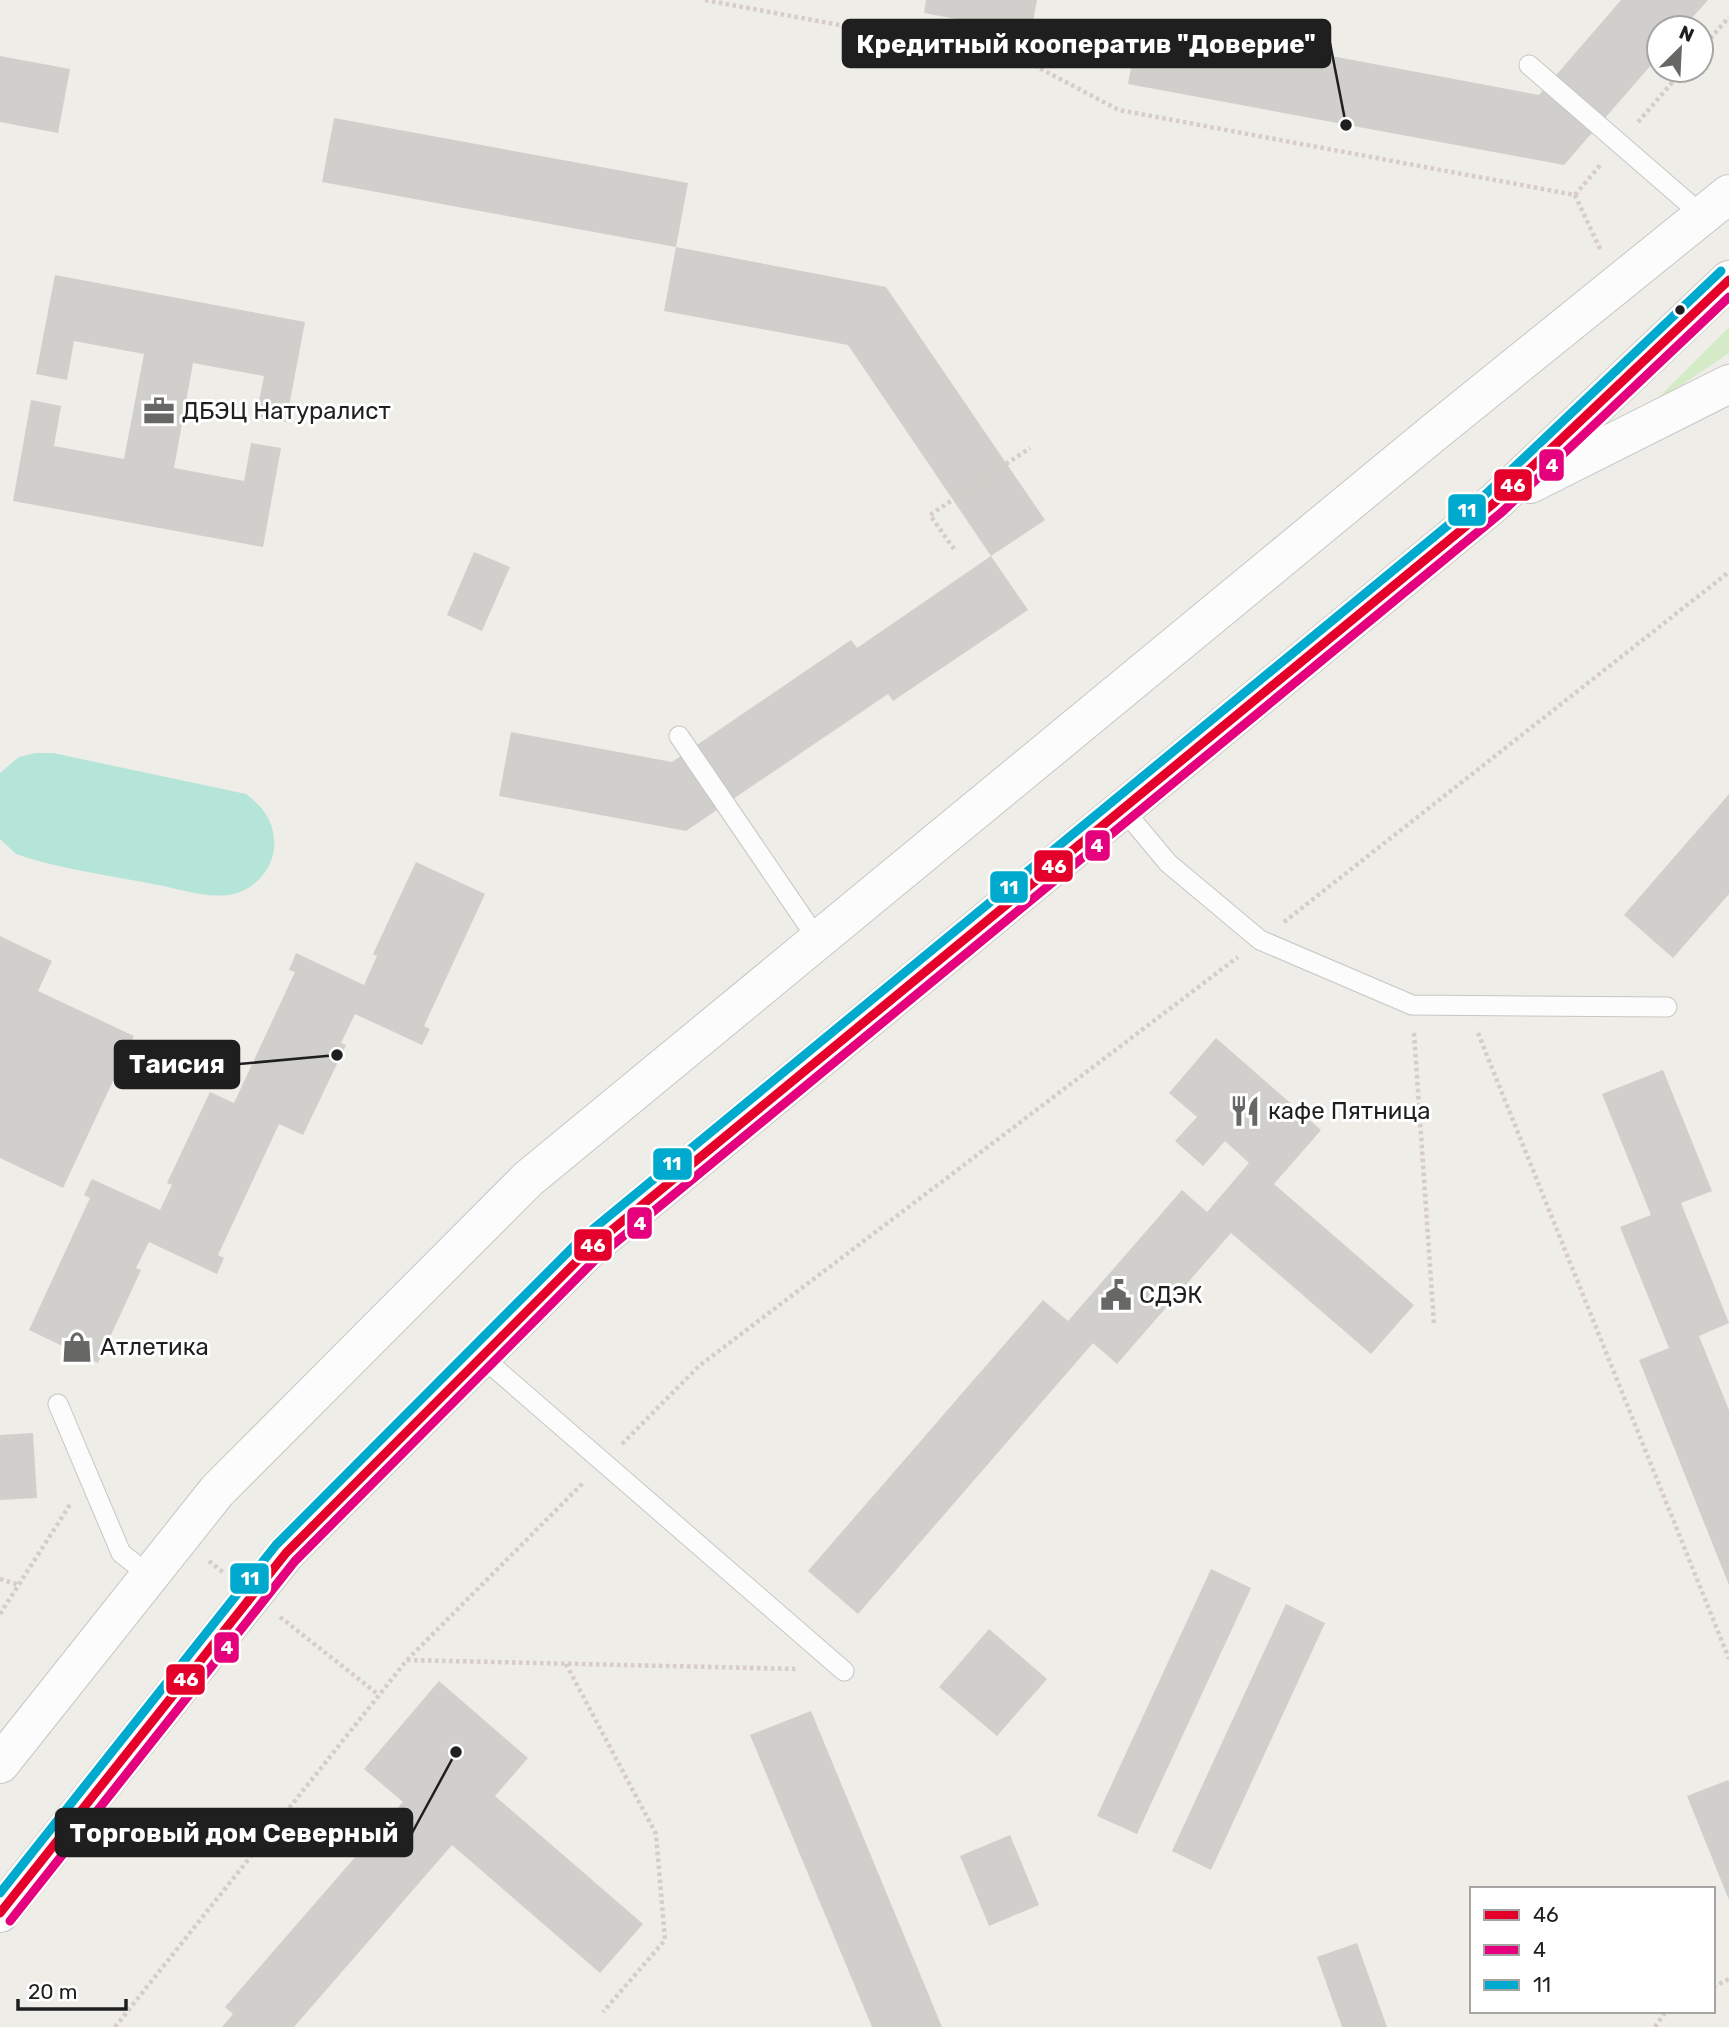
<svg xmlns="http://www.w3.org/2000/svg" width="1729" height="2027" font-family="Rubik,sans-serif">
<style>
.grass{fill:#d5ebc8}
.pitch{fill:#b5e4d8}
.building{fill:#d0cfcb}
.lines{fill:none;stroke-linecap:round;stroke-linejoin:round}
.service-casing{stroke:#c6c6c4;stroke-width:21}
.minor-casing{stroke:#c6c6c4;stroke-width:40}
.tertiary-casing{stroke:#c6c6c4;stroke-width:40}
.path{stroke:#d7ccc8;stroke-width:4.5;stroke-dasharray:3.5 3.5;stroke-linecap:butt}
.service{stroke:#fcfcfc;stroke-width:19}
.minor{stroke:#fcfcfc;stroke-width:38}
.tertiary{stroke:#fcfcfc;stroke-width:38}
.bus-1-casing{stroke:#fff;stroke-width:14}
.bus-2-casing{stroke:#fff;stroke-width:14}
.bus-3-casing{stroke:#fff;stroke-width:14}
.bus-1{stroke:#e4002b;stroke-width:9}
.bus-2{stroke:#e5007d;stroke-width:9}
.bus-3{stroke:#00a9ce;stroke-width:9}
.bus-dot{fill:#1f1f1f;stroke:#fff;stroke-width:2.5}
.labels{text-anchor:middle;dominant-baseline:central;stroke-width:6;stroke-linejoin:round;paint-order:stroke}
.poi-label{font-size:24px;fill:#1f1f1f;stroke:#fff;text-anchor:start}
.leader{fill:none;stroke:#1f1f1f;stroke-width:2.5}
.callout-dot{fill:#1f1f1f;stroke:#fff;stroke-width:2.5}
.callout{fill:#1f1f1f;stroke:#1f1f1f;stroke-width:2.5}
.callout-label{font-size:26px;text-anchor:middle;font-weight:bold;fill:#fff}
.line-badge{stroke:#fff;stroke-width:2.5}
.badge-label{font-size:19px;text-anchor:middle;font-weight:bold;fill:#fff}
</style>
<rect width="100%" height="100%" fill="#eeede8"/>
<path class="grass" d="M1729,327V353L1648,408Z"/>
<path class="pitch" d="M36,753H53L246,794C265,808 276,825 274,849C271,873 251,892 228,895C204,898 176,888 153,884C108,875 59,869 16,854L0,839V773L19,757Z"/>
<path class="building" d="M926,0H1037L1031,33L924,13Z
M1621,0H1708L1683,28H1659V56L1564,165L1128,84L1140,20L1539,95Z
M0,56L70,69L58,133L0,122Z
M334,118L688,183L676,247L886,287L1045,520L991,556L848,345L664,311L676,247L322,182Z
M55,275L305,322L286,422L256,416L264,376L193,363L174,468L244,481L251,443L281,448L263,547L13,501L31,400L61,406L54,446L124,459L144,354L74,341L67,380L36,374Z
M474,552L510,567L482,631L447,615Z
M991,556L1028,610L893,701L888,694L686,831L499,796L511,732L672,762L851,640L857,648Z
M1729,794V894L1673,958L1624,915Z
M416,862L485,894L424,1026L430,1029L422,1045L355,1014L341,1043L346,1045L303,1135L279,1124L218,1255L224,1258L217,1274L149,1242L136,1268L141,1270L98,1363L29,1330L90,1198L84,1195L92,1179L160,1210L172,1185L167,1183L210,1092L234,1103L295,972L289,970L296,953L364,985L377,956L373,954Z
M0,936L52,961L38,991L134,1036L63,1188L0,1158Z
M1216,1038L1321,1130L1274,1184L1414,1305L1371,1354L1231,1233L1117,1364L1093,1343L858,1614L808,1571L1043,1300L1068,1321L1182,1190L1207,1212L1249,1163L1225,1141L1203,1166L1175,1141L1197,1117L1169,1093Z
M1663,1070L1712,1191L1681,1203L1729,1323L1699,1336L1729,1410V1585L1639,1360L1669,1348L1620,1227L1651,1215L1602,1094Z
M33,1433L37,1498L0,1500V1435Z
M1211,1569L1251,1588L1137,1834L1097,1816Z
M1286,1604L1325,1623L1211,1870L1172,1851Z
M989,1629L1047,1679L997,1736L939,1687Z
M439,1681L528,1758L495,1796L643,1924L600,1973L452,1845L294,2027H222L233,2014L225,2007L403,1802L364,1769Z
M811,1711L942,2027H872L750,1735Z
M1728,1780L1729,1782V1900L1687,1796Z
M1010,1835L1039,1905L989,1926L960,1856Z
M1357,1943L1387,2027H1342L1317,1957Z"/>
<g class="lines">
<defs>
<path id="service" d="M1529,65L1702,215
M679,736L818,940
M1123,809L1168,863L1260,940L1412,1005L1667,1007
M482,1357L844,1671
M58,1404L121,1553L150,1576"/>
<path id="minor" d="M0,1764L217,1491L528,1179L1432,434L1729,194"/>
<path id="tertiary" d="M1530,484L1729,384
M0,1913L286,1553L590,1248L1494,503L1729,280"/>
</defs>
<use href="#service" class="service-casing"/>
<use href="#minor" class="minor-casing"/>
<use href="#tertiary" class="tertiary-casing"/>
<path class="path" d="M705,0L1022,59L1119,110L1575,195L1602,163
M1701,49L1729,17
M1638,122L1683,70
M1575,195L1601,251
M954,549L930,515L1030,448
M1284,922L1729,572
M1414,1033L1434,1324
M1478,1033L1729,1659
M622,1444L699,1366L1238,957
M209,1561L224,1573
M0,1579L19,1585
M0,1614L71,1503
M280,1617L379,1695
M407,1660L798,1669
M566,1664L656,1834L665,1940L603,2012
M1713,1987L1729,1979
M115,2027L407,1660L584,1482
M1655,2027L1666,2011"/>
<use href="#service" class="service"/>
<use href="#minor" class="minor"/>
<use href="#tertiary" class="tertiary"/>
<defs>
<path id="bus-1" d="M0,1913L286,1553L590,1248L1494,503L1729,280"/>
<path id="bus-2" d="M10,1921L295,1561L598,1257L1502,512L1729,297"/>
<path id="bus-3" d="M0,1893L276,1545L581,1239L1486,494L1721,271"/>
</defs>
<use href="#bus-1" class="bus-1-casing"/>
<use href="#bus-2" class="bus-2-casing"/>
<use href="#bus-3" class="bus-3-casing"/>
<use href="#bus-1" class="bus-1"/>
<use href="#bus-2" class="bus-2"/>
<use href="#bus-3" class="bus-3"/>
</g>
<defs>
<symbol id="office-bare" viewBox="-9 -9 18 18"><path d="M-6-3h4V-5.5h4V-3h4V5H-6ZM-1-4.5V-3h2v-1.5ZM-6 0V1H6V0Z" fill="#676765" stroke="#fff" stroke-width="2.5" paint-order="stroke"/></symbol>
<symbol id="restaurant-bare" viewBox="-9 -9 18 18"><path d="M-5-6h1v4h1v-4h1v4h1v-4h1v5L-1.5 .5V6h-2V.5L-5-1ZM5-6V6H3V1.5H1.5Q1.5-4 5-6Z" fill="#676765" stroke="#fff" stroke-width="2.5" paint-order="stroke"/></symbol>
<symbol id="civic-bare" viewBox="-9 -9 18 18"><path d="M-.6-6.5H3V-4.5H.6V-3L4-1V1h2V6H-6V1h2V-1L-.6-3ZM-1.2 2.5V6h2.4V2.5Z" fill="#676765" stroke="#fff" stroke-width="2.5" paint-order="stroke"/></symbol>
<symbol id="shop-bare" viewBox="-9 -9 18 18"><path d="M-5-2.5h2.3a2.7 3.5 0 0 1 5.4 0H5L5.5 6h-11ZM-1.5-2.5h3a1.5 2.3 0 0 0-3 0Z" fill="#676765" stroke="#fff" stroke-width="2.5" paint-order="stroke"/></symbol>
</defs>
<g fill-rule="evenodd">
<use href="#office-bare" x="137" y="389" width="44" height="44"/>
<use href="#restaurant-bare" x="1223" y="1089" width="44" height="44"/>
<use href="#civic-bare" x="1094" y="1273" width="44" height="44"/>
<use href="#shop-bare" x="55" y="1325" width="44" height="44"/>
</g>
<circle class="bus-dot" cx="1680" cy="310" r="6"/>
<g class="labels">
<g class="poi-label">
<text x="182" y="411">ДБЭЦ Натуралист</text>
<text x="1268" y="1111">кафе Пятница</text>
<text x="1139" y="1295">СДЭК</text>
<text x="100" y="1347">Атлетика</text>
</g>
</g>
<path class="leader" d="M1346 125L1330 43M337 1055L239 1064M456 1752L412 1833"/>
<g class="callout-dot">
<circle cx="1346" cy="125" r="7"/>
<circle cx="337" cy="1055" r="7"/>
<circle cx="456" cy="1752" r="7"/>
</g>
<g class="callout">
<rect x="843" y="20" width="487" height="47" rx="7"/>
<rect x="115" y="1041" width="124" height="47" rx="7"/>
<rect x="56" y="1809" width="356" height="47" rx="7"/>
</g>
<g class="callout-label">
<text x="1086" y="53">Кредитный кооператив "Доверие"</text>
<text x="177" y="1073">Таисия</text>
<text x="234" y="1842">Торговый дом Северный</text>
</g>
<g class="line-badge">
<rect x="1538" y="448" width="27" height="34" rx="7" fill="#e5007d"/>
<rect x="1493" y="468" width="40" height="34" rx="7" fill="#e4002b"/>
<rect x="1447" y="493" width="40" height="34" rx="7" fill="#00a9ce"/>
<rect x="1084" y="829" width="27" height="33" rx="7" fill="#e5007d"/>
<rect x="1033" y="849" width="41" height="34" rx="7" fill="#e4002b"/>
<rect x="989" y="870" width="40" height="34" rx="7" fill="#00a9ce"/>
<rect x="652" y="1147" width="41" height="34" rx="7" fill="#00a9ce"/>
<rect x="626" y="1206" width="27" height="34" rx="7" fill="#e5007d"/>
<rect x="573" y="1228" width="40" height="34" rx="7" fill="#e4002b"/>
<rect x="229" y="1562" width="41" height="33" rx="7" fill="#00a9ce"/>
<rect x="213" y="1631" width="27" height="33" rx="7" fill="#e5007d"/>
<rect x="165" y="1663" width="41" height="33" rx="7" fill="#e4002b"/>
</g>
<g class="badge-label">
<text x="1552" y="472">4</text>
<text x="1513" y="492">46</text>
<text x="1467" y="517">11</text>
<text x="1097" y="852">4</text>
<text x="1054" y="873">46</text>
<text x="1009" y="894">11</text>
<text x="672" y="1170">11</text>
<text x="640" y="1230">4</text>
<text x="593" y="1252">46</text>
<text x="250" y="1585">11</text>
<text x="227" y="1654">4</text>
<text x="186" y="1686">46</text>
</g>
<rect x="1470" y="1887" width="245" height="126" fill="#ffffff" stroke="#a5a5a5" stroke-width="2"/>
<rect x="1484" y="1910" width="35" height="10" fill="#e4002b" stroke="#a5a5a5" stroke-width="2"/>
<text x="1533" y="1922" font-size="21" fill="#1f1f1f">46</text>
<rect x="1484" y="1945" width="35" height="10" fill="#e5007d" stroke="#a5a5a5" stroke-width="2"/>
<text x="1533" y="1957" font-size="21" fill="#1f1f1f">4</text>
<rect x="1484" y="1980" width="35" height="10" fill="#00a9ce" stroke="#a5a5a5" stroke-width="2"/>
<text x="1533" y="1992" font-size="21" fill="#1f1f1f">11</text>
<g transform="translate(1680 49) rotate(24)"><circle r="33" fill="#ffffff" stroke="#a5a5a5" stroke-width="2"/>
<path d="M0-5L12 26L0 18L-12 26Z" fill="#676765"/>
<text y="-10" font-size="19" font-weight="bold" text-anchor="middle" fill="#1f1f1f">N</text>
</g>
<path d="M18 1999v10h108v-10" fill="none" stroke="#1f1f1f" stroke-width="3.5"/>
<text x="28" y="1999" font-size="21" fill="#1f1f1f" stroke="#ffffff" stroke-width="5" paint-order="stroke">20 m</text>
</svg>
